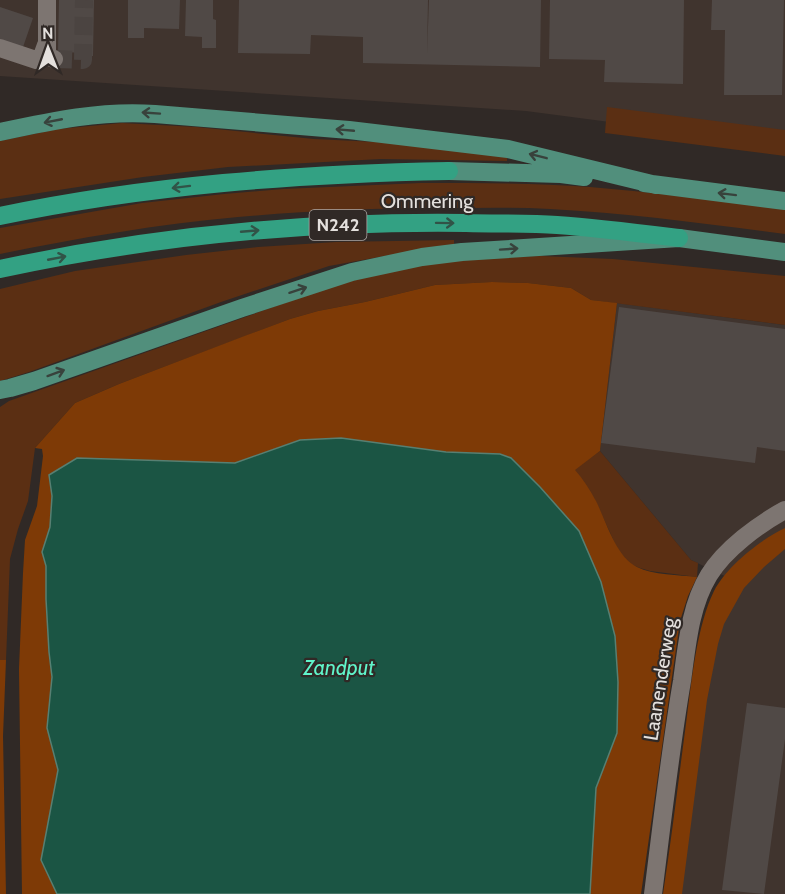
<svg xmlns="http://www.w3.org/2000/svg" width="785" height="894" font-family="Cabin,sans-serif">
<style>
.built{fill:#40342e}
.green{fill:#5b2f13}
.forest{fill:#7e3a06}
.water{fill:#1b5544;stroke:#577f72;stroke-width:1.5}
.building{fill:#504946}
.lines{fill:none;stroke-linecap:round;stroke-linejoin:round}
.minor-tunnel{stroke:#4b4441;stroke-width:18;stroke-dasharray:18 9;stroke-linecap:butt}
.minor{stroke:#7d7571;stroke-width:18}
.major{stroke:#518f7c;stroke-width:18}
.highway{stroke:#33a183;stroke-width:18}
.oneway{stroke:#38423c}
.oneway2{stroke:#315347}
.labels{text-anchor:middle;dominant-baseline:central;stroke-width:4.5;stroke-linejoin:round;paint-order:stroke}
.shield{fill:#302926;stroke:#aea9a6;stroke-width:1.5}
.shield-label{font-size:18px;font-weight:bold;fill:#e4e0dd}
.street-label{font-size:20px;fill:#e4e0dd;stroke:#302926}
.water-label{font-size:21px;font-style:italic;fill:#60f4ca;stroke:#302926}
</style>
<rect width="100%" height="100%" fill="#302926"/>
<path class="built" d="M0,0H785V145L526,111L0,76Z
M617,303L785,325V894H672L709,636L733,580L691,560L600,451Z"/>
<path class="green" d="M607,107L785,130V156L605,133Z
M122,123L196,127L314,139L398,143L507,154V161L381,159L228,167L143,177L0,199V141L58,129Z
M421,183C477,183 534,183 590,187C655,192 720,201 785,209V234C707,224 629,213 550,209C514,207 478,208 442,208C373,208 305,211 238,217C158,224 79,238 0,254V228L142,203L224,194L283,189Z
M454,240V247L396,254L329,266L221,302L29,372L0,381V289L75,271L186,255L258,247L336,242Z
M541,256L613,259L785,276V325L591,300L571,288L528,283L492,282L435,285L365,302L318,311L290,319L119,384L75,403L35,448L28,501L18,529L10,559L6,660H0V407L9,401L338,284C371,276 405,266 439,262C473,258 507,257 541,256Z
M600,451L691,560L698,563L697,577L650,571L640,568L630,564L619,552L594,498L574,470Z"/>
<path class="forest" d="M492,282L528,283L571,288L591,300L617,303L600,451L575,470C583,479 590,490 596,501C606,521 616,557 637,567C653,575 679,575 697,577L688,596L680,621L641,894H590L596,788L617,733L579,531L540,487L512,458L500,454L446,452L300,440L235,463L49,475L52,496L50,527L42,552L46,565V599L49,652L52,677L47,728L58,770L41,860L57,894H22L19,669L23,573L25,540L37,506L43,456L42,449L35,448L75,403L119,384L247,335L290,319L318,311L365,302L435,285Z
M785,528V549L764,567L744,588L724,624L718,644L707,700L682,894H663C672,835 679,776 687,716C692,678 697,626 714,591C727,566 760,540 785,528Z
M0,660H6L3,736L6,894H0Z"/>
<path class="water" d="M341,438L446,452L500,454L511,458L540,487L579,531L601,582L615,636L618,682L617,733L596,788L590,894H57L41,860L58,770L47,728L52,677L49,652L46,599V566L42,552L50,527L52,496L49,475L77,458L235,463L300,440Z"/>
<path class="building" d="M59,0H94L93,56H91V53L58,52Z
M128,0H180L179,29L144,28V38H128Z
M186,0H213V19L216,20V48H202V37L185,36Z
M239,0H428L427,54L429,0H541L540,67L363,63V37L311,35L310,54L238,53Z
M550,0H684L683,84L604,82L605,60L549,59Z
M712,0H784L782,95H724L725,30H711Z
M0,7L33,18L22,50L0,43Z
M619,307L785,329V451L757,447L755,463L601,443Z
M747,703L785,708V739L764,894L722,890Z"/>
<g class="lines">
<path class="minor-tunnel" d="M54,59L83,60L84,0"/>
<path class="minor" d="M47,0V56L54,59
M0,48L36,60L42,56L46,45
M653,894C662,823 670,751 682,681C687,645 690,606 709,575C725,549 759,524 785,510"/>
<path class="major" d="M0,132C51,121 102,110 155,114L349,130L508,149L656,185
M449,171L561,174L584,177
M644,183L785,201
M0,390L10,388L34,381L242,308L352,272L422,257L462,252L679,238L785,252"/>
<path class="highway" d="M0,216C148,185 298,174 449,171
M0,269C153,236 310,221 466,223C496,224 527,223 557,225C598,228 638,233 679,238"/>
</g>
<defs><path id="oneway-shaft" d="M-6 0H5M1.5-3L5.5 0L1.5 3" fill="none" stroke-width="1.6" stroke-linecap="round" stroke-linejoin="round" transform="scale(1.5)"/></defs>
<g class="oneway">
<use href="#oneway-shaft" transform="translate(151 113) rotate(-176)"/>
<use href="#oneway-shaft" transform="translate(53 121) rotate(169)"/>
<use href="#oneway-shaft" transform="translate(345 130) rotate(-175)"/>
<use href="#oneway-shaft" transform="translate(538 156) rotate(-166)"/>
<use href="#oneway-shaft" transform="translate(727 194) rotate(-173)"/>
<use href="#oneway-shaft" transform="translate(509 249) rotate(-4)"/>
<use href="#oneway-shaft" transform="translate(298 290) rotate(-18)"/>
<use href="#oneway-shaft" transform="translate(56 373) rotate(-20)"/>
</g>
<g class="oneway2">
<use href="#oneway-shaft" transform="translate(181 187) rotate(173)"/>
<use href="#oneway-shaft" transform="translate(445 223) rotate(1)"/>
<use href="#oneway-shaft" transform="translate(250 231) rotate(-5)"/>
<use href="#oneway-shaft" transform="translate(57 258) rotate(-11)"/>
</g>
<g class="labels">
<rect class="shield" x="309.5" y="210" width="57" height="30" rx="4.5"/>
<g class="shield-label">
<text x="338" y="225">N242</text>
</g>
<g class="street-label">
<text x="427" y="201">Ommering</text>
<text transform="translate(660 679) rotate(-81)">Laanenderweg</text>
</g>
<g class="water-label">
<text x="339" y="667">Zandput</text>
</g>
</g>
<g transform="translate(48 48) rotate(359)" stroke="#302926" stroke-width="4.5" paint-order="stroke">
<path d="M0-4.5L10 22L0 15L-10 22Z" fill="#e4e0dd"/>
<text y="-9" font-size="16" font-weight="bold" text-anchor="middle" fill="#e4e0dd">N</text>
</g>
</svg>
